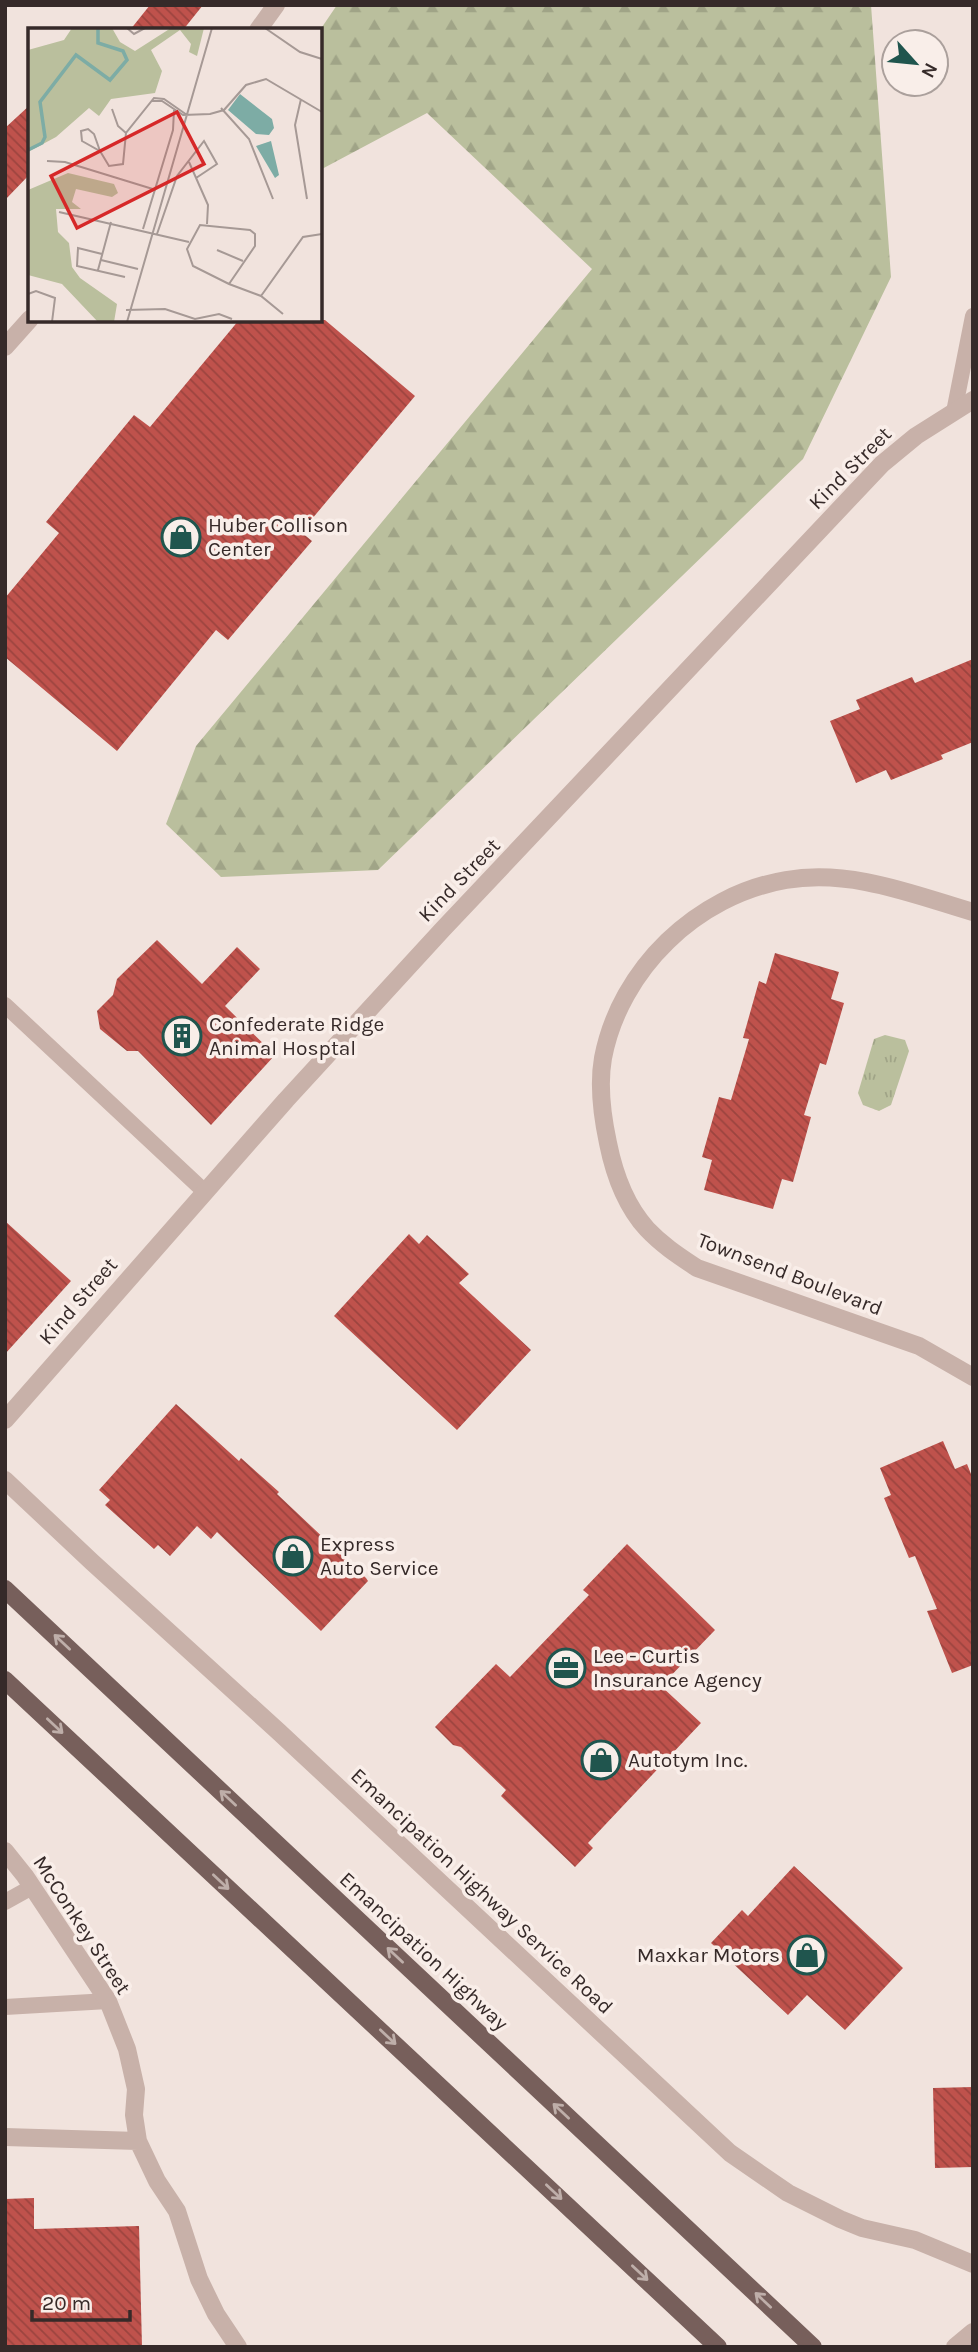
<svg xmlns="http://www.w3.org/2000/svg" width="978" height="2352" font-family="Karla,sans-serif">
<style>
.forest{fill:url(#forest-firs)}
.park{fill:url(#park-tufts)}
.building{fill:url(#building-back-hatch)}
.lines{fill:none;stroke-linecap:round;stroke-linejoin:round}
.lane{stroke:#c8b1a9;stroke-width:16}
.street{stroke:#c8b1a9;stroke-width:18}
.primary{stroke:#775f5b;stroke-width:18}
.oneway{stroke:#beaea9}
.labels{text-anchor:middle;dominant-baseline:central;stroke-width:7;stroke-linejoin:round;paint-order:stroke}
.street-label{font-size:21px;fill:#362a29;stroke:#f9eee9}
.poi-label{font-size:21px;fill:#362a29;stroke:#f9eee9;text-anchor:start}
.inset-river{fill:none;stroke:#7daca5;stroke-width:3.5}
.inset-road{fill:none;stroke:#a69995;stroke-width:2}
.view{fill:#d62828;fill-opacity:0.15;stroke:#d62828;stroke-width:3.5}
.inset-edge{fill:none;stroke:#362a29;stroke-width:3.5}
</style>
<defs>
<pattern id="forest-firs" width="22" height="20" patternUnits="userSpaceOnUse" patternTransform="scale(1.75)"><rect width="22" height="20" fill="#babf9d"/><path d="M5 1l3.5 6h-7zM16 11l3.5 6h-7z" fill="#a0a487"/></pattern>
<pattern id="park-tufts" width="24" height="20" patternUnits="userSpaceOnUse" patternTransform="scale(1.75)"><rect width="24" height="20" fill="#babf9d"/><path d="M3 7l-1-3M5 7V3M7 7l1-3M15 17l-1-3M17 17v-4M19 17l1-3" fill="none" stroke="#a0a487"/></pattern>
<pattern id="building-back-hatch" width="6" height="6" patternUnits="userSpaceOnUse" patternTransform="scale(1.75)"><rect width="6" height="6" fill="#bf524c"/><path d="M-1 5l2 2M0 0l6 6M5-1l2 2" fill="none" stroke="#9c443f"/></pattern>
</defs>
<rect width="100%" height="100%" fill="#f1e3dd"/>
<path class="forest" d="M337,5H871L891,277L803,459L378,870L221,877L166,824L196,746L592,269L427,113L320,170V30Z"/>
<path class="park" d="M885,1035L905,1040L909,1051L891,1105L879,1111L863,1105L858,1093L874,1039Z"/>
<path class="building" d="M150,5H203L183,30H130Z
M30,105V174L5,200V128Z
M239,320H325L415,396L301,532L312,541L228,640L216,630L117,751L5,657V598L59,533L46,522L134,415L150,427Z
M973,659V742L941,755L943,759L891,780L886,770L856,783L830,721L860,709L856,700L912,677L915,683Z
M157,940L202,984L237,947L260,969L225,1006L275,1055L211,1125L138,1051H127L100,1029L97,1011L113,995L117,979Z
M775,953L839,972L831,999L844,1003L826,1065L820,1063L804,1115L811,1117L793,1182L782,1179L773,1209L704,1190L712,1160L702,1157L719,1097L731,1100L749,1039L743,1038L759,981L766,984Z
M5,1221L71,1281L5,1354Z
M409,1234L419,1244L427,1235L469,1274L459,1283L531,1350L457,1430L334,1316Z
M176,1404L239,1461L241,1458L279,1492L277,1494L366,1578L368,1581L321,1631L217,1532L211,1539L197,1526L170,1556L158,1545L154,1549L105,1505L110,1500L99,1490Z
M943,1441L955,1469L967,1464L973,1479V1665L952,1673L927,1611L937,1609L915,1556L909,1558L884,1498L891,1495L880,1468Z
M627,1544L715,1630L661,1686L701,1723L588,1843L593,1848L575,1867L501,1796L506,1790L461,1747L453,1745L435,1727L496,1664L510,1677L589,1595L583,1590Z
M794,1866L903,1968L845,2030L807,1995L788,2015L711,1943L742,1910L748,1916Z
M973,2087V2167L935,2168L933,2088Z
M34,2198V2229L139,2226L142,2347H5V2199Z"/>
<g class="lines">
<path class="lane" d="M954,412L973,316
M5,1005L205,1192
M5,1902L32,1887
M5,2007L108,2001"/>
<path class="street" d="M258,30L276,5
M5,347L30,319
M973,912C912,894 851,869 786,880C697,895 620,969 603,1058C598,1086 602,1115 608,1143C614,1173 626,1206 647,1229C662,1245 679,1256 697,1268L919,1346L973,1377
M5,1420L286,1100L443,929L882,464L916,436L973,400
M5,1480L92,1562L279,1732L730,2153L788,2193L840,2219L862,2228L915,2240L973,2264
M5,1851L25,1876L108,2001L127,2049L136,2089L134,2115L138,2141L157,2181L177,2211L199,2279L216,2314L238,2347
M5,2137L138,2141
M955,2347L973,2332"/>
<path class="primary" d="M5,1589L813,2347
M5,1680L718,2347"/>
</g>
<defs><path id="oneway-shaft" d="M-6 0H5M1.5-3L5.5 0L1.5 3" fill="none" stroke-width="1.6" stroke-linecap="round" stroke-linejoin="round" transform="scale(1.75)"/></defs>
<g class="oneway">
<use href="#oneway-shaft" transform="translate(62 1642) rotate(-137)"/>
<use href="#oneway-shaft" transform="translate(55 1726) rotate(43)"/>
<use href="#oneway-shaft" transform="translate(228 1798) rotate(-137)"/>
<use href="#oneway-shaft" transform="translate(221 1882) rotate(43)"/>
<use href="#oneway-shaft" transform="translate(395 1955) rotate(-137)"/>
<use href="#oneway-shaft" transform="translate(388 2037) rotate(43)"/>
<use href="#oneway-shaft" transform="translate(561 2111) rotate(-137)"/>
<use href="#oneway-shaft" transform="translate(554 2192) rotate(43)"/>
<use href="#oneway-shaft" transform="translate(640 2273) rotate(43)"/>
<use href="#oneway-shaft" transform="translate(763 2300) rotate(-137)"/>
</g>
<defs>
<symbol id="shop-ring" viewBox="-11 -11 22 22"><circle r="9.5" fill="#f9eee9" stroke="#20554e" stroke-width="1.5"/><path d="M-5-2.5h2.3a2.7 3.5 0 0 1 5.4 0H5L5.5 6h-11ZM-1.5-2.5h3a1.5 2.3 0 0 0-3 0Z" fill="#20554e"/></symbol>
<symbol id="building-ring" viewBox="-11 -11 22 22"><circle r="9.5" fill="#f9eee9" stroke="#20554e" stroke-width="1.5"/><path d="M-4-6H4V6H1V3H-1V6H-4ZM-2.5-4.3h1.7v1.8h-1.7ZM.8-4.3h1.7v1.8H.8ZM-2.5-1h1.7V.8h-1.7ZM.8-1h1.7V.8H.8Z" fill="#20554e"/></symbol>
<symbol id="office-ring" viewBox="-11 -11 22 22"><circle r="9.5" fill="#f9eee9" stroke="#20554e" stroke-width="1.5"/><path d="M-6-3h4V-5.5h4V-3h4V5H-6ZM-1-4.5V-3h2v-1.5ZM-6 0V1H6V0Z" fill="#20554e"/></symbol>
</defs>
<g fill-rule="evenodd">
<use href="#shop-ring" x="159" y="515" width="44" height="44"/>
<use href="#building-ring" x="160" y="1014" width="44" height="44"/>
<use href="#shop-ring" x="271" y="1534" width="44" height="44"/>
<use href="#office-ring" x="544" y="1646" width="44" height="44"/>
<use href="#shop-ring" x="579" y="1738" width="44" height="44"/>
<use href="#shop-ring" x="785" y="1933" width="44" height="44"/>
</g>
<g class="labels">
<g class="street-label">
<text transform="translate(850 468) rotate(-45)">Kind Street</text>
<text transform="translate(459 880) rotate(-46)">Kind Street</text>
<text transform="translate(790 1274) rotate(21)">Townsend Boulevard</text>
<text transform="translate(78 1301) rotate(-49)">Kind Street</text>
<text transform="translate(482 1891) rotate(43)">Emancipation Highway Service Road</text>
<text transform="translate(82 1925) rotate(57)">McConkey Street</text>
<text transform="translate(424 1951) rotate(43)">Emancipation Highway</text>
</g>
<g class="poi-label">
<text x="208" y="525">Huber Collison<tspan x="208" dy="24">Center</tspan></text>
<text x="209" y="1024">Confederate Ridge<tspan x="209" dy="24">Animal Hosptal</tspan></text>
<text x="320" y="1544">Express<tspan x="320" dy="24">Auto Service</tspan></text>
<text x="593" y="1656">Lee - Curtis<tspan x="593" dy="24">Insurance Agency</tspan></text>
<text x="628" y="1760">Autotym Inc.</text>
<text x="780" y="1955" text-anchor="end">Maxkar Motors</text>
</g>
</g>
<g transform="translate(28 28)">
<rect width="294" height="294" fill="#f1e3dd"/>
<path d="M44,0H84L92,14L107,23L143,0H176L169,28L161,24L163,16L152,2L123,22L134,43L127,65L83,71L71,88L61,80L28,109L0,124V22L36,12ZM40,145L86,156L90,165L84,169L48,161L44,174L53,181H28L30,204L41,215L44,239L52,250L89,276L86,294H70L34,256L0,247V162Z" fill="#babf9d"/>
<path d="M212,66L244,91L246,100L241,107L228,106L200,82ZM243,113L251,147L247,150L228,118Z" fill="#7daca5"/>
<path class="inset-river" d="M0,122L14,115L17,109L12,74L48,27L82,52L99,32L95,23L70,15V0"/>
<path class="inset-road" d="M99,0L106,6L117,0M237,0L272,24L294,31M273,71L267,97L279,171M123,73H134L155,87L182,86L196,82L218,57L238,51L294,84M193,80L221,111L245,171M84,81L90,98L98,105M60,101L66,106L72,123L54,113L53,103ZM72,123L81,138L95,136L98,105L126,70L136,71L159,87M19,133L37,134L128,162M161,134L180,177L179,196M31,184L161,214M115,201L145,102L146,82M129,206L149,148L176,113L189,136L168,150M189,222L215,233M74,226L50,220L49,238L97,249M73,232L110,241M70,242L83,194M201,256L227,218V206L222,202L172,197L159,221L165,238L201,256L233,268L255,286M0,266L8,263L27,270L24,294M233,268L275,209L294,206M98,282L137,281L167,291L191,286L204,291M99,294L184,0"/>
<path class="view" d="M149,84L176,136L49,200L23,148Z"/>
<rect width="294" height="294" class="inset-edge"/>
</g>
<rect width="978" height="2352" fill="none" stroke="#362a29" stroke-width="14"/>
<g transform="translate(915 63) rotate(117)"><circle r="33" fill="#f9eee9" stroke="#aba09c" stroke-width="2"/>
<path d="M0-5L12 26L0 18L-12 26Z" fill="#20554e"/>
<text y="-10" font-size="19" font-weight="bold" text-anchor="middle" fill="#362a29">N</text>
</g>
<path d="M32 2310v10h98v-10" fill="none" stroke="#362a29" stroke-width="3.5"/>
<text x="42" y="2310" font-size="21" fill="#362a29" stroke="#f9eee9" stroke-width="5" paint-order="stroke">20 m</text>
</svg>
